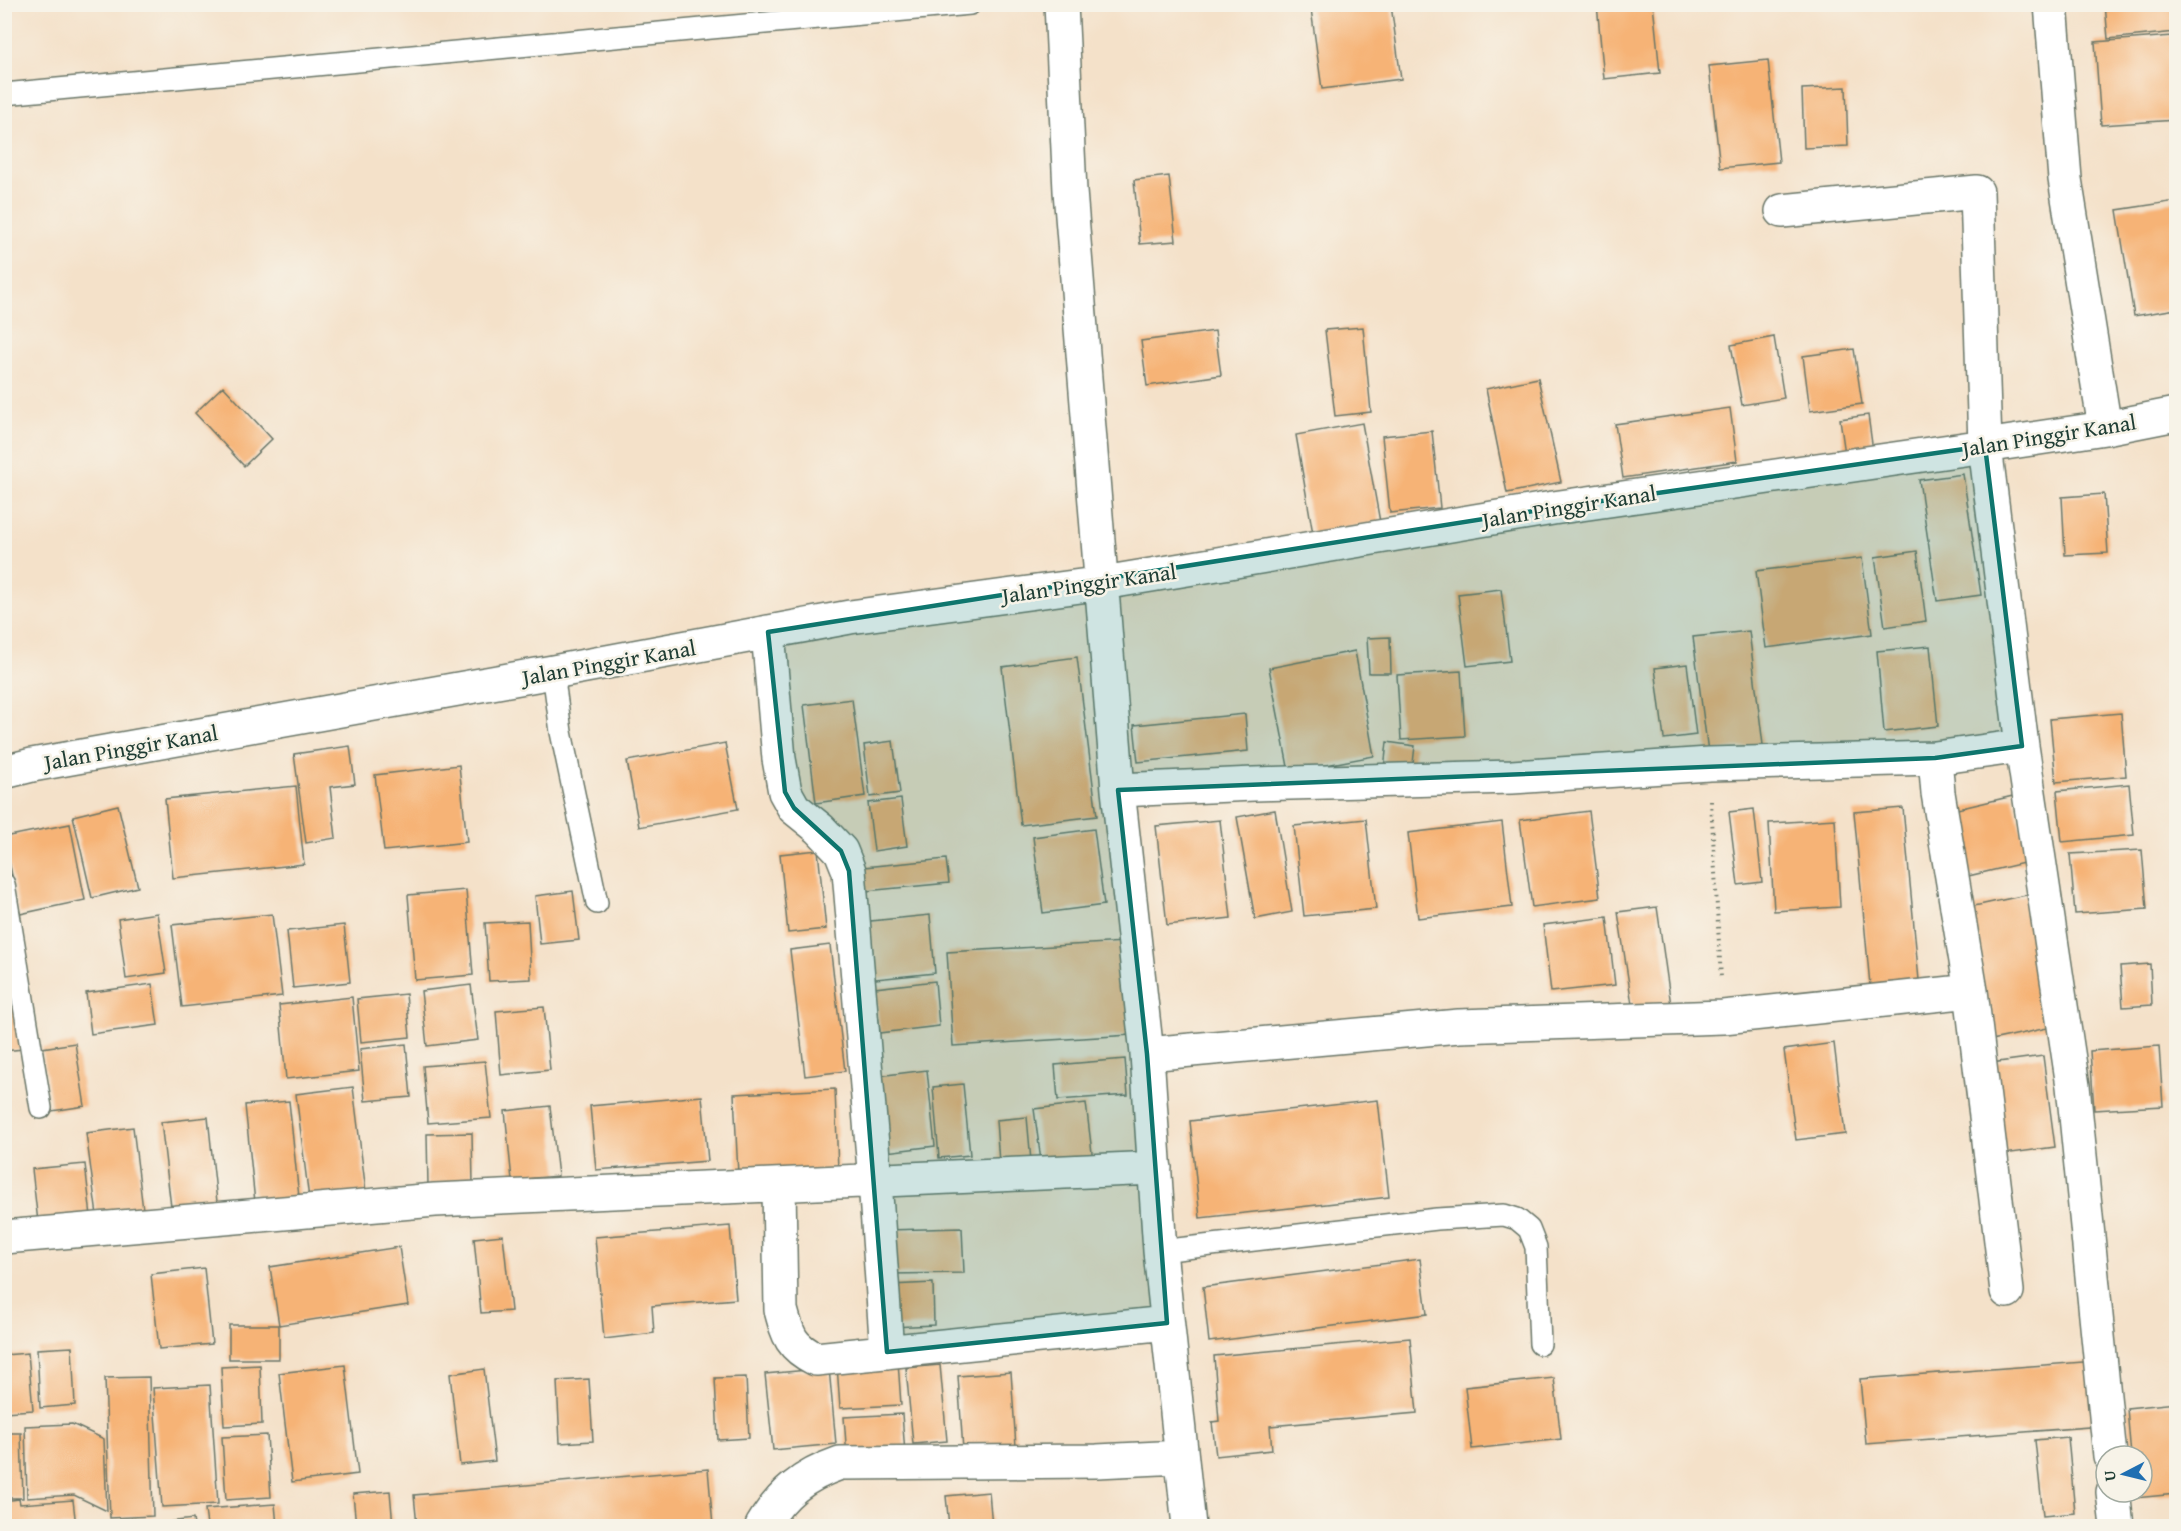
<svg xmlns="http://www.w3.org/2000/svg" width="2181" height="1531" font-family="'Gentium Book Plus',serif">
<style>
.building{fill:#f6b376}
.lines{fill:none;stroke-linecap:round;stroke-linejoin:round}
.service-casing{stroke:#6a7668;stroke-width:24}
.minor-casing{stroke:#6a7668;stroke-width:36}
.path{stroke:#6a7668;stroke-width:4;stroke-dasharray:1.5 4.5;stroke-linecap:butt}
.service{stroke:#fff;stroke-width:21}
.minor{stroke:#fff;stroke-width:33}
.marked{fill:#0f766e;fill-opacity:0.2;stroke:#0f766e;stroke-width:4.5;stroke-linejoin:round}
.labels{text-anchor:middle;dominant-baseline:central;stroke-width:5;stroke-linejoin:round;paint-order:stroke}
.street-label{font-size:22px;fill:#1f3d34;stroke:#f7f3e8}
</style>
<rect width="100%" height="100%" fill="#f7f3e8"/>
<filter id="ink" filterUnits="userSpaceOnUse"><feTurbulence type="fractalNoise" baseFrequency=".0167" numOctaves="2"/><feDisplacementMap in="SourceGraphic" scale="12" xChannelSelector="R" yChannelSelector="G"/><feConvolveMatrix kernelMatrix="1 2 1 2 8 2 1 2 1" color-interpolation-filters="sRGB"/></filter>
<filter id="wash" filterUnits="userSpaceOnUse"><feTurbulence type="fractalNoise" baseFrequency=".008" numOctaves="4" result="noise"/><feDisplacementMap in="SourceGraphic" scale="24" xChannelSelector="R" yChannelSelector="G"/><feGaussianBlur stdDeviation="1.35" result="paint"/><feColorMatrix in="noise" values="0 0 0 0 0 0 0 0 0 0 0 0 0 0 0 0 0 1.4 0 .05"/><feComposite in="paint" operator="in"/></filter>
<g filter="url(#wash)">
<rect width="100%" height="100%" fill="#f4e1c9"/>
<g id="blocks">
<path class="building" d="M1597,4H1653L1660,73L1604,79Z
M2105,4H2176V32L2108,39Z
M1348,5H1391L1401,79L1322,89L1311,9Z
M2172,36L2176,120L2101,125L2095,42Z
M1768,60L1779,162L1720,168L1709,66Z
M1846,87L1848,146L1804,148L1802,89Z
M1169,176L1176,241L1140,244L1134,180Z
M2176,201V309L2134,316L2117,210Z
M1363,327L1371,412L1335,416L1325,330Z
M1215,331L1221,375L1147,386L1141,341Z
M1774,337L1784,398L1742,405L1731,345Z
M1854,349L1862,404L1810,411L1803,356Z
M1538,378L1561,482L1507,493L1486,389Z
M223,386L272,439L244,466L195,413Z
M1730,408L1737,461L1623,478L1615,424Z
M1868,415L1874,458L1846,461L1840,419Z
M1362,423L1380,522L1313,534L1296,435Z
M1432,431L1440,508L1390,513L1382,436Z
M1963,474L1981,595L1937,601L1919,480Z
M2104,494L2108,553L2065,555L2062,497Z
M1917,551L1926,621L1885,627L1875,557Z
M1862,558L1872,634L1766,648L1756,571Z
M1501,589L1510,661L1467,666L1458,594Z
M1749,631L1763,745L1708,752L1693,637Z
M1390,637L1391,673H1369L1367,638Z
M1930,646L1938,726L1884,732L1877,651Z
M1355,651L1374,756L1289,772L1269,668Z
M1077,657L1097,816L1021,825L1002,667Z
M1687,664L1696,735L1664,739L1655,668Z
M1461,671L1465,736L1401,740L1397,675Z
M852,699L865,796L816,803L804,705Z
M2121,713L2126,776L2056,782L2050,719Z
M1245,714L1248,751L1138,762L1134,725Z
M893,741L900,793L870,797L864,745Z
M1387,742L1415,746L1412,772L1384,769Z
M725,743L738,809L639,827L627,761Z
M350,746L355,784L330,787L336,838L306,843L294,754Z
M459,765L467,842L384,851L375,775Z
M2129,784L2134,835L2062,842L2057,791Z
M296,786L304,864L173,878L165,799Z
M2013,796L2028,862L1964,877L1949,811Z
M901,799L907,846L874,851L868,803Z
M118,805L138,887L92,898L73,816Z
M1903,808L1920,991L1871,996L1854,812Z
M1754,809L1762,882L1738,885L1729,812Z
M1275,810L1292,912L1255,919L1237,817Z
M1589,811L1600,898L1532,907L1520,820Z
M1366,819L1376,909L1304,916L1294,826Z
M1835,819L1840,907L1774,911L1769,823Z
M1220,820L1231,918L1167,925L1156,826Z
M1502,822L1512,907L1418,918L1408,833Z
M70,824L85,900L20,914L4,837Z
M1094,829L1104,905L1043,913L1033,837Z
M818,850L826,929L788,933L780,854Z
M2142,850L2147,909L2075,914L2070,854Z
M946,859L949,883L866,891L864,867Z
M466,890L473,975L415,980L408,895Z
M573,891L579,940L540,944L535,896Z
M2031,894L2057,1026L1987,1041L1960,909Z
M1657,907L1671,1005L1633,1011L1618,912Z
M157,913L166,973L126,979L118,919Z
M272,914L282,996L182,1007L172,925Z
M930,915L935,973L866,980L861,922Z
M1607,917L1615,985L1551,992L1543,925Z
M528,921L531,979L489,981L485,923Z
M344,925L350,982L293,988L287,931Z
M1125,942L1131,1035L953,1046L947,952Z
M830,945L845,1071L805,1076L790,950Z
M4,951L23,1049L4,1051Z
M2150,964L2152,1005L2123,1007L2120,966Z
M935,981L939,1026L880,1033L875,988Z
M152,984L158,1025L91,1034L86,993Z
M471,985L478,1040L427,1046L421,991Z
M406,994L410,1037L361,1042L357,999Z
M352,997L359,1071L286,1079L279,1005Z
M544,1007L550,1070L501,1075L496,1011Z
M75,1043L85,1106L52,1111L42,1048Z
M1834,1043L1845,1134L1796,1140L1784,1050Z
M406,1044L411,1097L365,1101L360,1049Z
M2159,1046L2163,1106L2094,1110L2090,1051Z
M2043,1056L2055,1147L2004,1154L1991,1063Z
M1125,1059L1128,1095L1058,1100L1055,1065Z
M485,1061L491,1118L428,1123L423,1066Z
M927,1070L935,1146L878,1153L870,1077Z
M963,1084L970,1155L939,1158L933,1087Z
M353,1087L367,1200L310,1207L296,1094Z
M835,1089L838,1170L738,1174L734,1094Z
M702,1096L708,1161L596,1170L590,1106Z
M1378,1100L1389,1197L1200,1218L1190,1121Z
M289,1101L300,1207L256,1212L245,1105Z
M1086,1103L1093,1161L1042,1168L1034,1109Z
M550,1106L558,1176L512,1180L505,1111Z
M208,1117L217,1202L171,1207L161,1122Z
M1027,1117L1031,1161L999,1163L996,1120Z
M133,1127L144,1218L98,1223L86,1133Z
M472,1133L473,1185L428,1186L427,1134Z
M85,1164L92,1225L39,1231L32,1169Z
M730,1226L736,1299L652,1306L654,1333L604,1339L595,1237Z
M962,1228L964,1273L889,1274L888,1230Z
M503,1235L511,1311L481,1313L474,1238Z
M399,1247L408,1305L279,1325L270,1267Z
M1420,1259L1427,1314L1209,1342L1203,1287Z
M204,1268L212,1344L159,1349L151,1274Z
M933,1283L934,1325L892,1327L890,1285Z
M229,1325H279V1359H229Z
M1410,1338L1417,1413L1270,1426L1272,1450L1216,1456L1212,1422L1219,1421L1214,1356Z
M72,1347L75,1405L40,1408L37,1349Z
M28,1353L33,1410L4,1412V1355Z
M898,1361L901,1405L840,1408L837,1365Z
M2096,1361L2102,1426L1866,1444L1860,1379Z
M260,1365L262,1424L224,1426L221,1367Z
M345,1365L358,1474L292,1482L279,1373Z
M940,1365L947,1441L913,1444L906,1368Z
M829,1368L836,1444L773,1450L765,1374Z
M484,1369L495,1461L460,1465L450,1374Z
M1011,1372L1016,1447L963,1450L958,1376Z
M149,1377L153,1516L110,1518L105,1378Z
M746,1377L749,1438L718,1440L715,1378Z
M1554,1378L1561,1439L1472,1449L1465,1387Z
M589,1379L593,1441L560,1443L557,1381Z
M210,1385L218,1504L162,1507L153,1388Z
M2176,1403V1494L2135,1498L2134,1492H2142V1456H2131L2127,1408Z
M902,1414L905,1453L847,1457L844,1417Z
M72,1424L104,1439L107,1511L74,1495L27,1498L25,1426Z
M4,1433H21L23,1498H4Z
M267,1435L271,1497L226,1500L222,1437Z
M2068,1437L2075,1513L2043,1516L2035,1440Z
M708,1469L713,1526H417L414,1495Z
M390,1491L393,1526H356L353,1494Z
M989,1492L992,1526H949L946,1496Z
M19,1499L20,1504L73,1500L76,1526H4V1501Z
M275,1504L277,1526H207L205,1509Z
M193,1519L194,1526H143V1525Z"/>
</g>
</g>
<g filter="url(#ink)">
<use href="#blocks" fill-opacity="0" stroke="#6a7668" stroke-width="1.5"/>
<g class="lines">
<defs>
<path id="service" d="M4,94L970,4
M553,672L561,732L597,903
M4,884L41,1108
M1160,1251L1437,1219L1504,1215L1517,1219L1529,1229L1536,1247L1540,1344"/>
<path id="minor" d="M1061,4L1070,191L1118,790L1147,1054L1160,1251L1189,1526
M2051,4L2065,179L2105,428
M1782,211L1977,192L1985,446L2022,746L2073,1086L2110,1456
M768,632L779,759L785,792L794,808L820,829L841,851L849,871L875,1181L887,1352
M1935,758L1938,793L1971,991L2007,1291
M4,772L32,765L553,672L850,617L1103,583L1553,508L1985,446L2105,428L2176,414
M1118,790L1254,784L1512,777L1709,764L1935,758L2022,746
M1147,1054L1459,1026L1723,1017L1971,991
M779,1186L781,1310C788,1336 791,1347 816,1359L1167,1323
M4,1237L435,1200L1155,1168
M2113,1492L2117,1526
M762,1526C782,1493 803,1476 840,1463L1097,1461L1181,1457"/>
</defs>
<use href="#service" class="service-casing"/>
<use href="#minor" class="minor-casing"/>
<path class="path" d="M1711,801L1721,979"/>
<use href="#service" class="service"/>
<use href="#minor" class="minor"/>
</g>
</g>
<path class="marked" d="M1985,446L2022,746L1935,758L1118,790L1147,1054L1167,1323L887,1352L849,871L841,851L794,808L785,792L768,632L1553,508Z"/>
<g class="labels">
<g class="street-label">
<text transform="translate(2049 435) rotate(-9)">Jalan Pinggir Kanal</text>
<text transform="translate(1569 506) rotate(-9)">Jalan Pinggir Kanal</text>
<text transform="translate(1089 583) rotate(-8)">Jalan Pinggir Kanal</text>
<text transform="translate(609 662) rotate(-10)">Jalan Pinggir Kanal</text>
<text transform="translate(131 747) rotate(-10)">Jalan Pinggir Kanal</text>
</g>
</g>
<rect width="2181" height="1531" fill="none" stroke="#f7f3e8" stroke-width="24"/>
<g transform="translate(2124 1474) rotate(263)"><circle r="28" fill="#f7f3e8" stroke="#a1aaa0" stroke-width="1.5"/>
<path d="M0-4.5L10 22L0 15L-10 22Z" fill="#1f6fb2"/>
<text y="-9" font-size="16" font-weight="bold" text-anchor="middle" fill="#1f3d34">U</text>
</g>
</svg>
